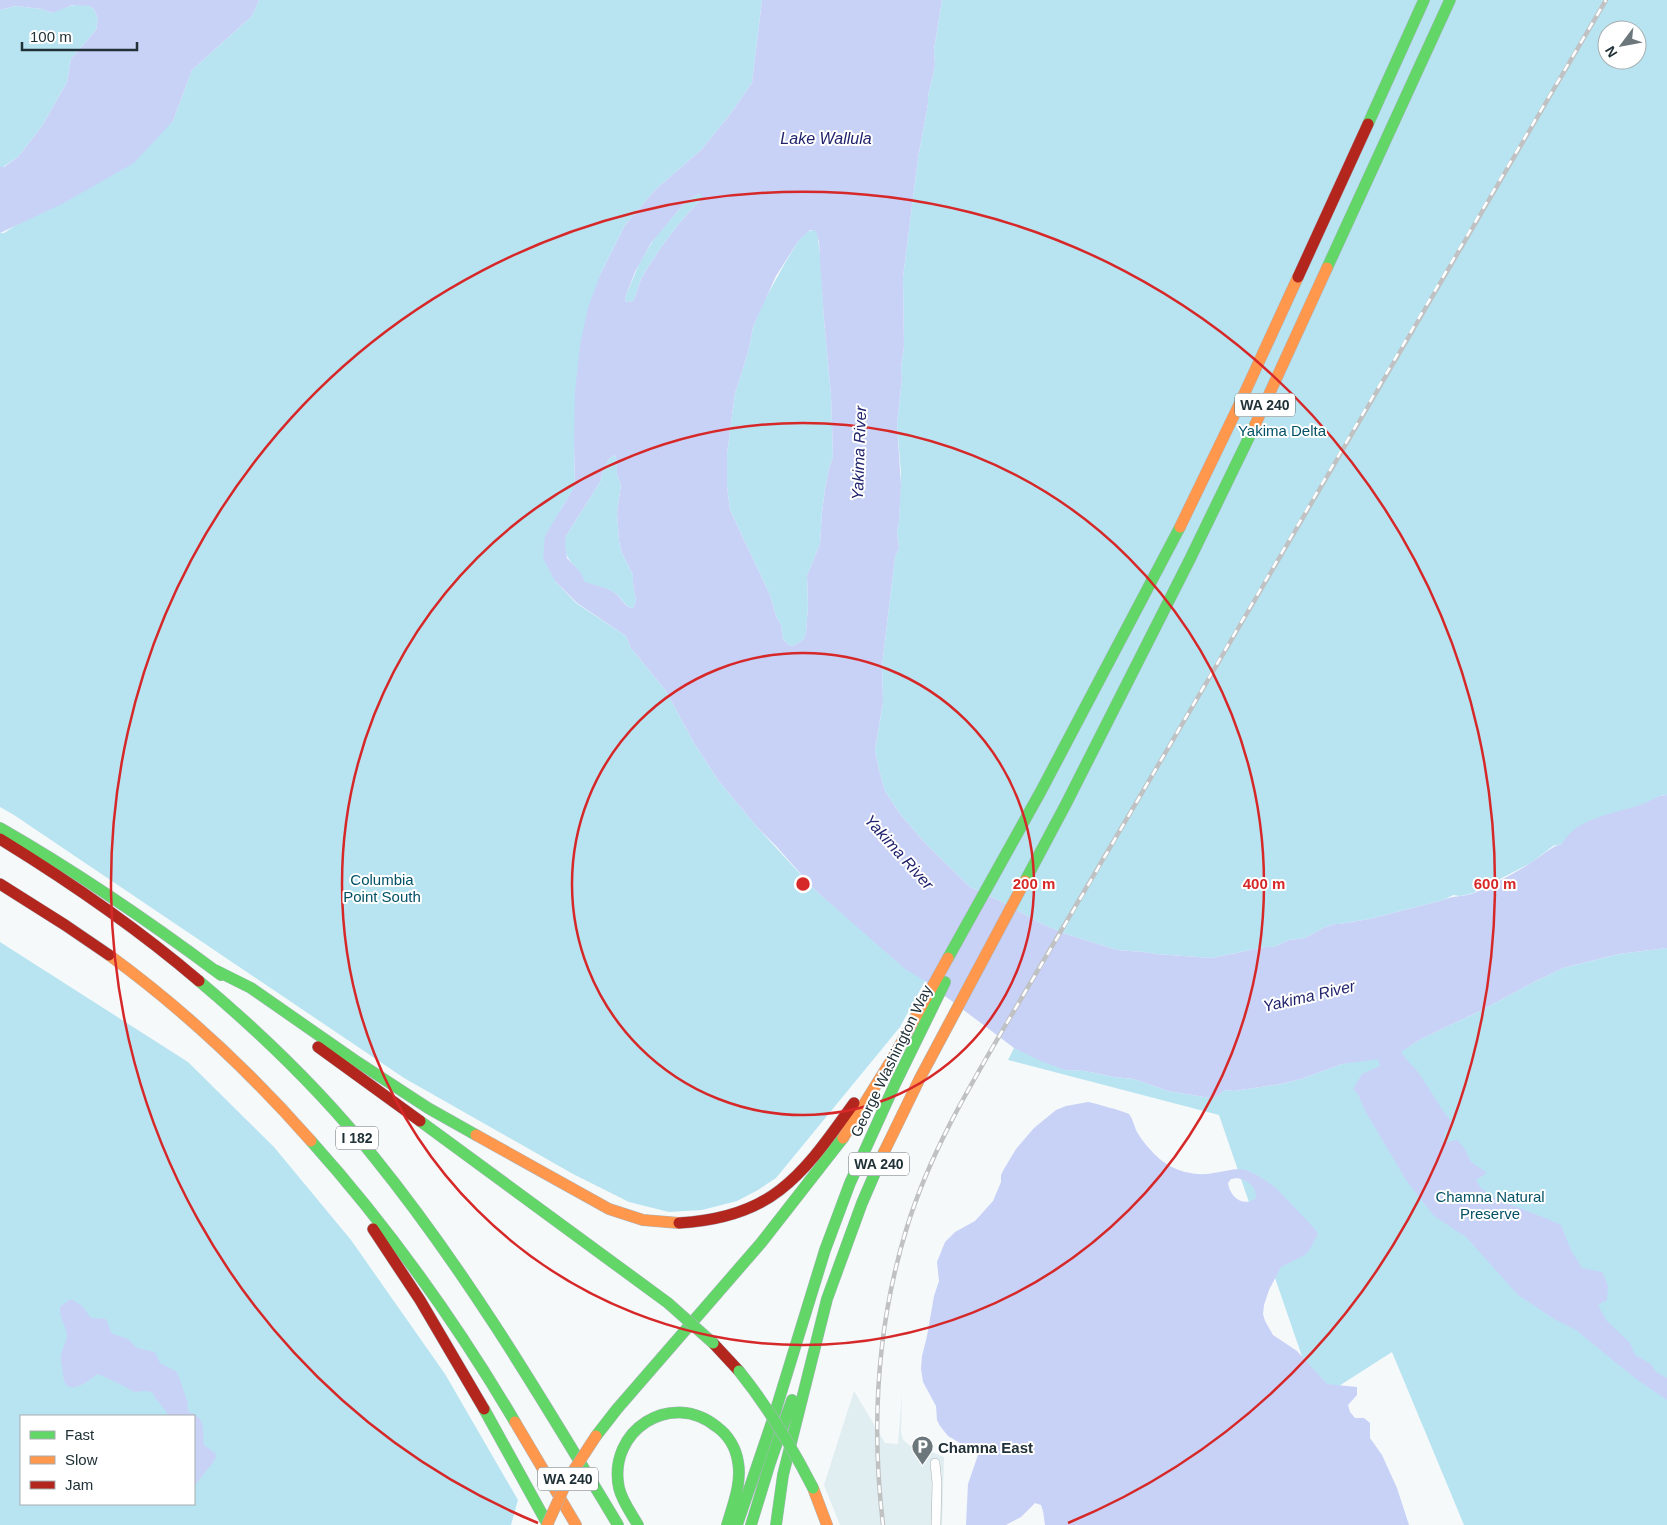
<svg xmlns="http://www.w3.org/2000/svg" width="1667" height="1525" font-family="Helvetica,sans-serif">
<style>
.built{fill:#e0edf1}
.green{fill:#b8e4f2;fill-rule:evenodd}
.water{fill:#c8d2f7;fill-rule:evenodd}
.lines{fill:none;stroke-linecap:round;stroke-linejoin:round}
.street-casing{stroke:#aab3b6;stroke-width:10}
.fast-casing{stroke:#abb6c0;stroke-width:12}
.slow-casing{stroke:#abb6c0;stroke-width:12}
.jam-casing{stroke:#abb6c0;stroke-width:12}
.street{stroke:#fefefe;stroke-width:9}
.fast{stroke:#63d668;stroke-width:11}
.slow{stroke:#ff974d;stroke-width:11}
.jam{stroke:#b3261e;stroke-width:11}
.rail-casing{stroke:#bfc1c2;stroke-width:4.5}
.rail{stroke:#fff;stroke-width:2.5;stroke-dasharray:8;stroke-linecap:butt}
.fast-bridge-casing{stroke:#abb6c0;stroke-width:12;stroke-linecap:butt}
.slow-bridge-casing{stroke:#abb6c0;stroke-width:12;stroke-linecap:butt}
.fast-bridge{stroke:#63d668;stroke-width:11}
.slow-bridge{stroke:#ff974d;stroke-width:11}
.ring{fill:none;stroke:#d62828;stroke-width:2.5}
.labels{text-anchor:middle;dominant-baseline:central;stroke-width:4;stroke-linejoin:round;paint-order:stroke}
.shield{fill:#fff;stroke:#636f73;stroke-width:1}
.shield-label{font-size:14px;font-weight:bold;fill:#203137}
.park-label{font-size:15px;fill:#005165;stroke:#fff}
.street-label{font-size:15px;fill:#203137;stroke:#fff}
.poi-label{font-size:15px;font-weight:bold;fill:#203137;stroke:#fff;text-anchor:start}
.water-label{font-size:16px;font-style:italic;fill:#21246d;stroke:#fff}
.centre{fill:#d62828;stroke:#fff;stroke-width:2.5}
.ring-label{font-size:15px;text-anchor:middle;font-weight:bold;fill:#d62828;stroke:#fff;stroke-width:4;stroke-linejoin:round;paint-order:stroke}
</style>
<rect width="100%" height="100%" fill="#f5f9fa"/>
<path class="built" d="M854,1391L885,1443L898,1444L902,1393L901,1432L903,1440L910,1446L929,1451L944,1457L942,1525H840L824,1485Z"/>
<path class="green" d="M259,0H762L752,83L728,117L701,150L655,190L625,225L600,275L574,445L575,487L561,509L555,581L576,603L626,636L631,648L666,691L694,743L718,780L757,827L815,890L925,981L900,1027L776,1178L758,1190L737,1201L702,1210L669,1212L629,1202L573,1174L404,1078L14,815L0,807V233H4L173,121L192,70L252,16Z
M942,0H1667V795H1663L1644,804L1592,820L1562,844L1553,846L1531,863L1473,893L1460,896L1453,895L1444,900L1369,919L1340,924H1335L1325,927L1305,938L1289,940L1274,947H1265L1212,958L1155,954L1144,952L1117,950L1063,933L1040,923L1002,902L970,887L925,843L900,814L885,791L879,770L875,750L883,702L882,666L895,557L899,548L897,532L899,523L901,473L897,424L902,379L901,368L904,346L903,277L918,158L928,104V96L935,66L934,50ZM1607,30H1637V60H1607Z
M78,4L89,6L94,9L98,19L96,30L71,59L67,82L42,126L18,157L3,167H0V10L16,6L42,9L52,13L57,10Z
M698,194L702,195V199C680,219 656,253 641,279C638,286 637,294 633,301L626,302L625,298L639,264L655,237L685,203Z
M813,230L817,231L821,262L824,320L831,395L833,457L829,468L825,489L822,512L820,544L807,576L808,607L806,632L804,639L795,645L792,646L789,645L783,639L781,625L776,616L770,595L730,510L727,486V454L735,393L748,353L753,327L764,301L785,263L799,240L806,232Z
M615,455L617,463V474L621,485L617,513L619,541L622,553L633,575V584L636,601L633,608C624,607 622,597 615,593C606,587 594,586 584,582C578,565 559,558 566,536L600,482L603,471L609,459Z
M0,942L188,1062L274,1147L351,1240L445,1374L518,1500L511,1525H0ZM21,1416H194V1504H21Z
M1667,948V1525H1464L1392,1352L1317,1400L1219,1115L1008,1060L1014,1048L1065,1070L1085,1071L1114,1077L1134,1079L1168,1091L1210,1098L1217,1096L1225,1090L1234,1091L1281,1084L1301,1079L1342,1064L1408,1047L1421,1039L1482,1010L1532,983L1563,968L1619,954Z"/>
<path class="water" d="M0,0H259L252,16L192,70L173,121L134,163L62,204L0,233V167H4L18,157L42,126L67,82L71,59L96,30L98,19L94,9L89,6L73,5L52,13L42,9L16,6L0,10Z
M762,0H942L934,50L935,66L928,96V104L918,158L903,277L904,346L901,368L902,379L897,424L901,485L899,523L897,532L899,548L895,557L882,666L883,702L875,750L879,770L885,791L900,814L925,843L970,887L1002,902L1040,923L1063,933L1117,950L1144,952L1155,954L1212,958L1265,947H1274L1289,940L1305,938L1325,927L1335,924H1340L1369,919L1444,900C1454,895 1463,897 1474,893C1490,886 1518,872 1532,862C1543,855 1550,847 1562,844C1575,817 1620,813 1645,803C1652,800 1659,795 1667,795V948L1619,954L1563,968L1532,983L1482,1010L1421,1039L1401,1052C1406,1060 1412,1065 1418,1072C1430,1089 1440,1108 1453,1124L1445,1132L1443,1143L1457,1140L1465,1149L1471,1162L1487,1173L1476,1180L1480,1187L1494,1198L1550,1220L1561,1225L1571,1250L1582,1268L1602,1272L1608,1286L1607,1300L1598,1305L1606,1320L1630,1343L1635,1355L1651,1364L1656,1372L1667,1378V1400L1636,1379L1576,1330L1554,1319L1518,1295L1466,1237L1434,1216L1406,1180L1364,1109L1359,1096L1353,1089L1362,1074L1380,1066L1378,1059L1342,1064L1301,1079L1281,1084L1234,1091L1225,1090L1217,1096L1210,1098L1168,1091L1134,1079L1114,1077L1085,1071L1065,1070L1041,1061L1014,1048L925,981L905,969L815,890L776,846L757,827L718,780L694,743L666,691L631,648L626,636L577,603L555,581L543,558L545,536L575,486L574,445L575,392L580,345L588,308L600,275L625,225L655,190L701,150L728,117L752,83ZM698,194L701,195L702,199C680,219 656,253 641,279C638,286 637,294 633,301L626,302L625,298L635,272L651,243L677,212L685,203ZM810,230L816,231L819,242L824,320L831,395L833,457L829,468L825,489L822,512L820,544L807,576L808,607L806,632L804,639L795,645L792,646L789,645L783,639L781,625L776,616L770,595L730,510L727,486V454L735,393L748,353L753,327L776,276L799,240ZM615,455L617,463V474L621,485L617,513L619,541L622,553L633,575V584L636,601L633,608C624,607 622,598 615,593C607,587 593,585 585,582L581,573L567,558L565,545L566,536L600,482L603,471L609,459Z
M1088,1102C1094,1103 1126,1112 1129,1114C1133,1119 1134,1126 1137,1132C1144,1144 1159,1161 1172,1167C1183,1173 1201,1176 1213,1173C1222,1172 1231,1169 1240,1169C1252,1170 1268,1182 1277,1189L1313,1227L1318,1234L1310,1249L1305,1255L1281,1267L1269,1290L1264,1305L1263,1314L1265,1321L1273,1335L1297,1351L1327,1384L1357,1387V1395L1348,1405L1350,1412L1355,1418H1364L1370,1423V1438L1382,1455L1397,1488L1409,1525H1045L1043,1511L1041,1505L1035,1503L1021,1517L1006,1525H966L968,1484L978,1455L974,1448L967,1447L948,1436L940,1426L937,1420L936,1406L923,1382L921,1369L922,1356L927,1336L934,1296L939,1281L937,1262L945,1242L955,1232L975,1221L993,1201L1001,1182V1175L1004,1169L1016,1149L1034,1128L1056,1110L1066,1106ZM1237,1178C1248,1181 1256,1185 1256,1198C1243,1208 1230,1197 1228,1183L1231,1179Z
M69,1300H73L82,1306L91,1318L106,1319L111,1332L113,1334L128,1339L137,1348L155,1352L160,1363L177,1372L188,1403L187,1407L189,1412C207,1419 202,1429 204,1445L215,1453L216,1457L212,1464L195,1485L194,1416H168L165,1410L156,1399L152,1392L144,1391L134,1392L118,1383L98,1374C87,1381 66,1400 63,1375C63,1369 60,1361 61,1355C62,1349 66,1343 67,1337C67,1326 59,1320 60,1307Z"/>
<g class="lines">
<defs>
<path id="street" d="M935,1463L937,1483L936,1525"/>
<path id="fast" d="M1368,124L1424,0
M1327,268L1450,0
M0,828C77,872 150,922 221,975
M1025,881L1066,804L1190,559L1255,425
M948,958L1041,791L1180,527
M215,970L251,988L353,1059L428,1108L476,1135
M199,981C262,1034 323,1093 374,1157C467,1272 542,1399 618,1525
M420,1121L668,1303
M311,1141C389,1228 456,1322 515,1422
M484,1409L548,1525
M596,1436L617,1409L761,1243L843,1138
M638,1525C631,1513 622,1501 619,1488C607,1431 671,1389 717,1427C728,1435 736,1448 738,1462C742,1482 733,1505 727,1525
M737,1525L773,1419L825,1250L850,1183L895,1084L945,982
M751,1525L770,1463L792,1400
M776,1525L783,1475L827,1299L862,1203L884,1152"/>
<path id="slow" d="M1255,425L1327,268
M1180,527L1240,403L1298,277
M109,955C183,1009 251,1073 311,1141
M476,1135L609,1209L643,1220L679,1223
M843,1138L894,1056L948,958
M884,1152L920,1078L1025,881
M515,1422L576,1525
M813,1488L827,1525"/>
<path id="jam" d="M1298,277L1368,124
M0,839C70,882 137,928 199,981
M0,884L65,925L109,955
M318,1047L420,1121
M679,1223C714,1221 752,1212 780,1190C810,1167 832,1133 854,1103
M373,1229L420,1300L484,1409
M713,1343L739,1371"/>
</defs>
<use href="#street" class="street-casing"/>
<use href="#fast" class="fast-casing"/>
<use href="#slow" class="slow-casing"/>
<use href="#jam" class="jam-casing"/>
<use href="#street" class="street"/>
<use href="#fast" class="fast"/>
<use href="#slow" class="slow"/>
<use href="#jam" class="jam"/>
<defs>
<path id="rail" d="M883,1525C871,1424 877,1324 907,1227C932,1146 976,1076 1018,1004C1058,937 1097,870 1136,803C1292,535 1448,267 1606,0"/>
</defs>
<use href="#rail" class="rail-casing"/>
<use href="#rail" class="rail"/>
<defs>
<path id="fast-bridge" d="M668,1303L713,1343
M739,1371C768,1407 792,1447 813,1488"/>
<path id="slow-bridge" d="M547,1525L568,1479L596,1436"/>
</defs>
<use href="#fast-bridge" class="fast-bridge-casing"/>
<use href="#slow-bridge" class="slow-bridge-casing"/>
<use href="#fast-bridge" class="fast-bridge"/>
<use href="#slow-bridge" class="slow-bridge"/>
</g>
<g class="ring">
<circle cx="803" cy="884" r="231"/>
<circle cx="803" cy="884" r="461"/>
<path d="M538 1523A692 692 0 1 1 1068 1523"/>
</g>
<defs>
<symbol id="parking-pin" viewBox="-11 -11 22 30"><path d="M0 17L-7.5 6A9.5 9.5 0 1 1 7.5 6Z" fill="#6b777b" stroke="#fff"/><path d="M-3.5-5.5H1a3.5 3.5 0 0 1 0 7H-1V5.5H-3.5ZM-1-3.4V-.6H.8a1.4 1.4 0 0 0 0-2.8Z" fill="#fff"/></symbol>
</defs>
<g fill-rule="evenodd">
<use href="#parking-pin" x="910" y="1434" width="25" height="34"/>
</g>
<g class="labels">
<g class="shield">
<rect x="1235" y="393.5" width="60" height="23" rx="4"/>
<rect x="336" y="1126.5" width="42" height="23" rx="4"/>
<rect x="849" y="1152.5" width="60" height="23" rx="4"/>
<rect x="538" y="1467.5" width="60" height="23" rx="4"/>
</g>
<g class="shield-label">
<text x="1265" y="405">WA 240</text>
<text x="357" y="1138">I 182</text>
<text x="879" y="1164">WA 240</text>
<text x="568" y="1479">WA 240</text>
</g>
<g class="park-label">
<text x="1282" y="430">Yakima Delta</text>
<text x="382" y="879">Columbia<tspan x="382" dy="17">Point South</tspan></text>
<text x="1490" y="1196">Chamna Natural<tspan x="1490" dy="17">Preserve</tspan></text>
</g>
<g class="street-label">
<text transform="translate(891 1061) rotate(-64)">George Washington Way</text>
</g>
<g class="poi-label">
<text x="938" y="1447">Chamna East</text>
</g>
<g class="water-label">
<text x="826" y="138">Lake Wallula</text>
<text transform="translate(859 453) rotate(-88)">Yakima River</text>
<text transform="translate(899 852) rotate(48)">Yakima River</text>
<text transform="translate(1309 996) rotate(-13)">Yakima River</text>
</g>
</g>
<circle cx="803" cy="884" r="8" class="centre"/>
<g class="ring-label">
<text x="1034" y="889">200 m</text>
<text x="1264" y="889">400 m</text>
<text x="1495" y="889">600 m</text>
</g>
<rect x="20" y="1415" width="175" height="90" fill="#ffffff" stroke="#a6adaf"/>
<rect x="30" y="1431" width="25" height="8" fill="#63d668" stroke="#a6adaf"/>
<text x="65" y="1440" font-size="15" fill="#203137">Fast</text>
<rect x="30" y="1456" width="25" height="8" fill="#ff974d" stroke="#a6adaf"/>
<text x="65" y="1465" font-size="15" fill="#203137">Slow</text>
<rect x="30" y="1481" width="25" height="8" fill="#b3261e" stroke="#a6adaf"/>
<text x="65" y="1490" font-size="15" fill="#203137">Jam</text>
<g transform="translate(1622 45) rotate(238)"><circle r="24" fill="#ffffff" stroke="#a6adaf"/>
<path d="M0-4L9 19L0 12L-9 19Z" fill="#6b777b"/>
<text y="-8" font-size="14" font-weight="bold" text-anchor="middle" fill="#203137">N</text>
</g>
<path d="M22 42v8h115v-8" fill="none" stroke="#203137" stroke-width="2.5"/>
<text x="30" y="42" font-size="15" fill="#203137" stroke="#ffffff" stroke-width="4" paint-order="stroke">100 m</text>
</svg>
